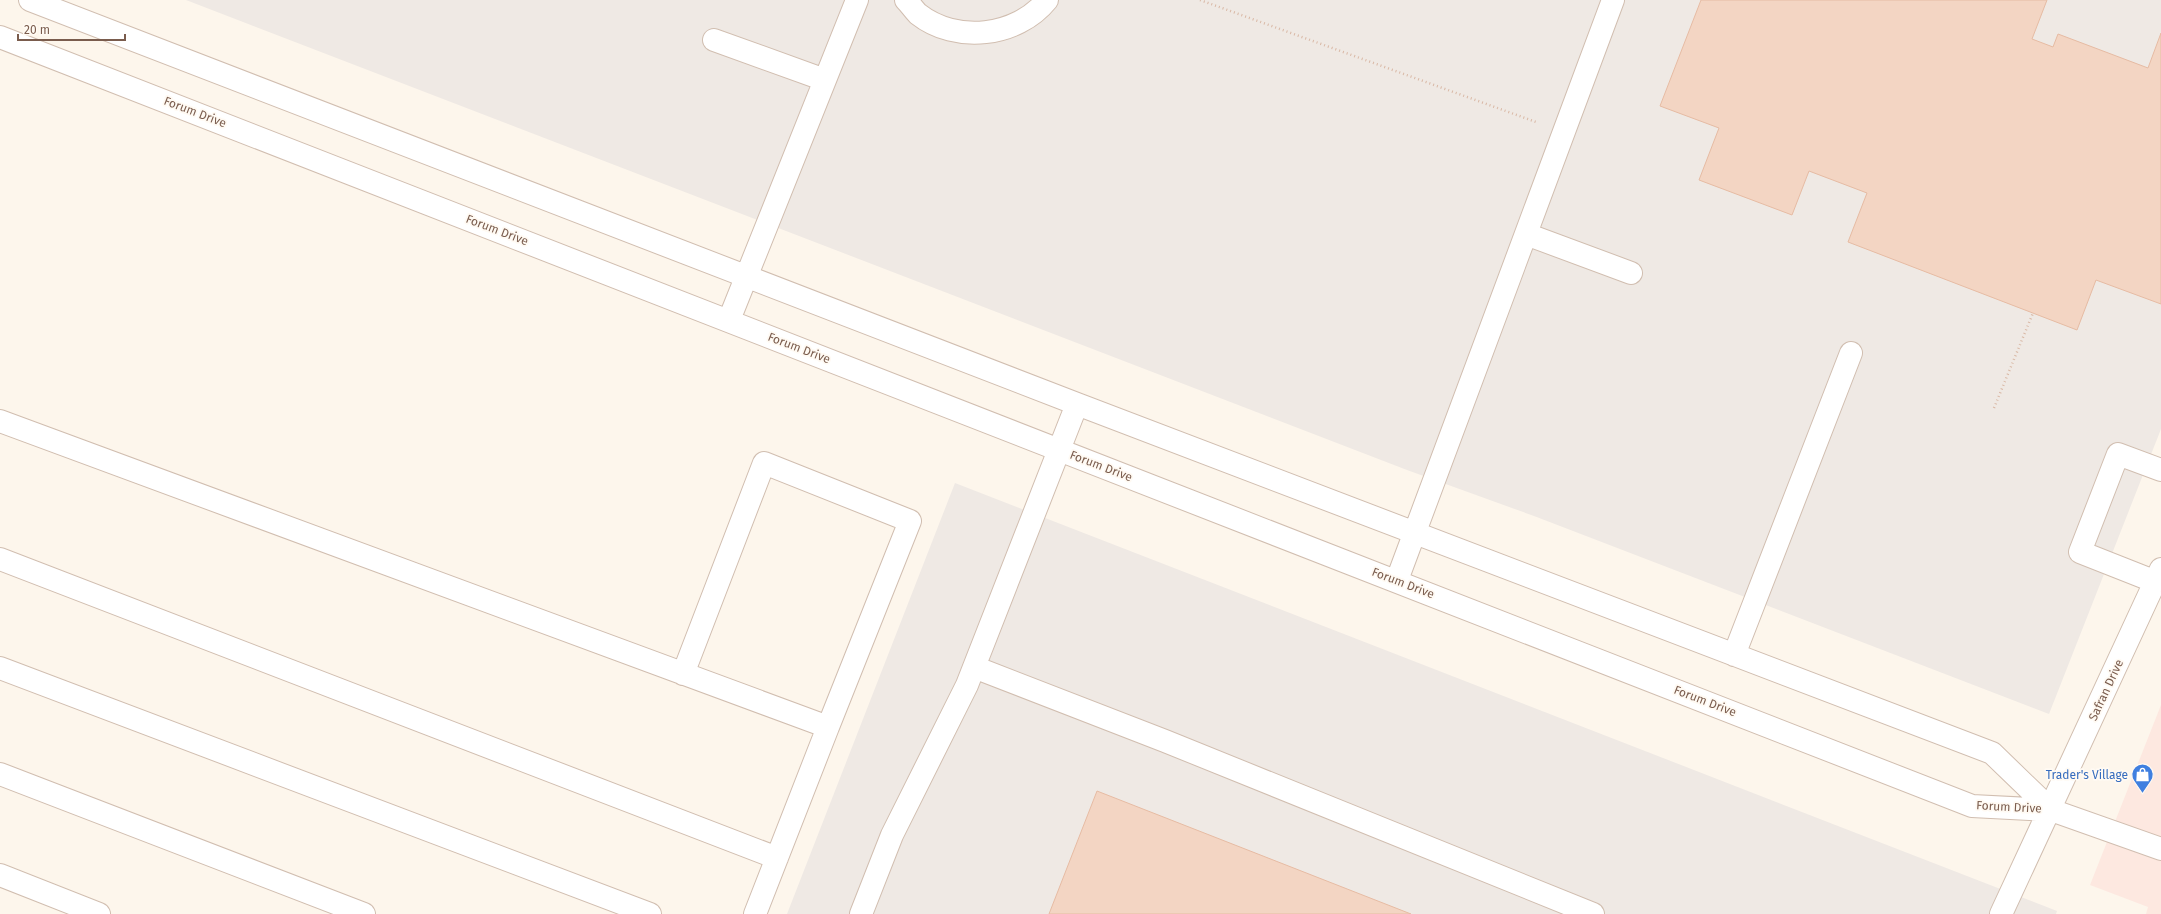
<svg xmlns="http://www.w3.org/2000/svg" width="2161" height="914" font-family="'Fira Sans',sans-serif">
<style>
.commercial{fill:#fde8e0}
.industrial{fill:#efe9e4}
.building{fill:#f3d5c3;stroke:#e6bba3}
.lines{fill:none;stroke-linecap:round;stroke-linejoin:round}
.minor-casing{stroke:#d1beb0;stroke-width:24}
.path{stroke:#d9b8a5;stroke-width:2.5;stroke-dasharray:1 3;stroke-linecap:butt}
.minor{stroke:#fff;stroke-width:22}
.labels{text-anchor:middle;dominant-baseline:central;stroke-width:3.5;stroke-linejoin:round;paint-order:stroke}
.street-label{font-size:12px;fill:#7a5c4d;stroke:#fffaf3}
.shop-label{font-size:12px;fill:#366cbe;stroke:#fffaf3;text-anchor:end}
</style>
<rect width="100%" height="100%" fill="#fdf6ec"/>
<path class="commercial" d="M2161,705V914H2146L2148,907L2090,885Z"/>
<path class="industrial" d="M186,0H2161V429L2049,714L1534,516L1407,470Z
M955,483L2057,911L2056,914H787Z"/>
<path class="building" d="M1701,0H2047L2032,39L2053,47L2058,34L2148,68L2161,33V304L2096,280L2077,330L1848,242L1867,193L1809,171L1792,215L1699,180L1719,128L1660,106Z
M1097,791L1411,914H1049Z"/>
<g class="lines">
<defs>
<path id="minor" d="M30,0L1077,404L1992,753L2051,810
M906,0C910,4 914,10 918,14C956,44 1017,37 1047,0
M0,37L1972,806L2051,810L2161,849
M714,40L825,80
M1526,234L1631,273
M729,320L857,0
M0,421L828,727L755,914
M0,559L777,858
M1397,580L1613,0
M2156,582L2080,552L2118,454L2161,470
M1734,655L1851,353
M974,667L1165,741L1593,914
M0,668L650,914
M683,674L764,463L910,521L828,727
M0,774L364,914
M0,875L99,914
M861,914L892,835L967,685L1077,404
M2001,914L2161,569"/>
</defs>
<use href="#minor" class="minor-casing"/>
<path class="path" d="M1200,0L1536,122
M1994,408L2033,313"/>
<use href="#minor" class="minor"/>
</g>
<defs>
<symbol id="shop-pin" viewBox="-11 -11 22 30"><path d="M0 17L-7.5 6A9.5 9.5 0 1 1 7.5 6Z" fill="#3f7fe0" stroke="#fffaf3"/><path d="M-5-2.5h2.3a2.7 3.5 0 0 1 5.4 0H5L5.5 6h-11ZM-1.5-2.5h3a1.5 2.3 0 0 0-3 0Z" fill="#fff"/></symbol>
</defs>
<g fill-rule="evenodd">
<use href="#shop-pin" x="2130" y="762" width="25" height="34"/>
</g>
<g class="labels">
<g class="street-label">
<text transform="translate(195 112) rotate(21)">Forum Drive</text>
<text transform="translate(497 230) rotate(21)">Forum Drive</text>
<text transform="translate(799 348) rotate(21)">Forum Drive</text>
<text transform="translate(1101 466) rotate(21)">Forum Drive</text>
<text transform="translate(1403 583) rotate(21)">Forum Drive</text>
<text transform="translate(2106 690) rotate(-65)">Safran Drive</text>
<text transform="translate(1705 701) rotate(21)">Forum Drive</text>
<text transform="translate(2009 807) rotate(3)">Forum Drive</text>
</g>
<g class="shop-label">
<text x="2128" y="775">Trader's Village</text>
</g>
</g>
<path d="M18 34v6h107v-6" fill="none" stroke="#7a5c4d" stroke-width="2"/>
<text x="24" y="34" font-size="12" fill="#7a5c4d" stroke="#fffaf3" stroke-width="3" paint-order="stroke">20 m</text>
</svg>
